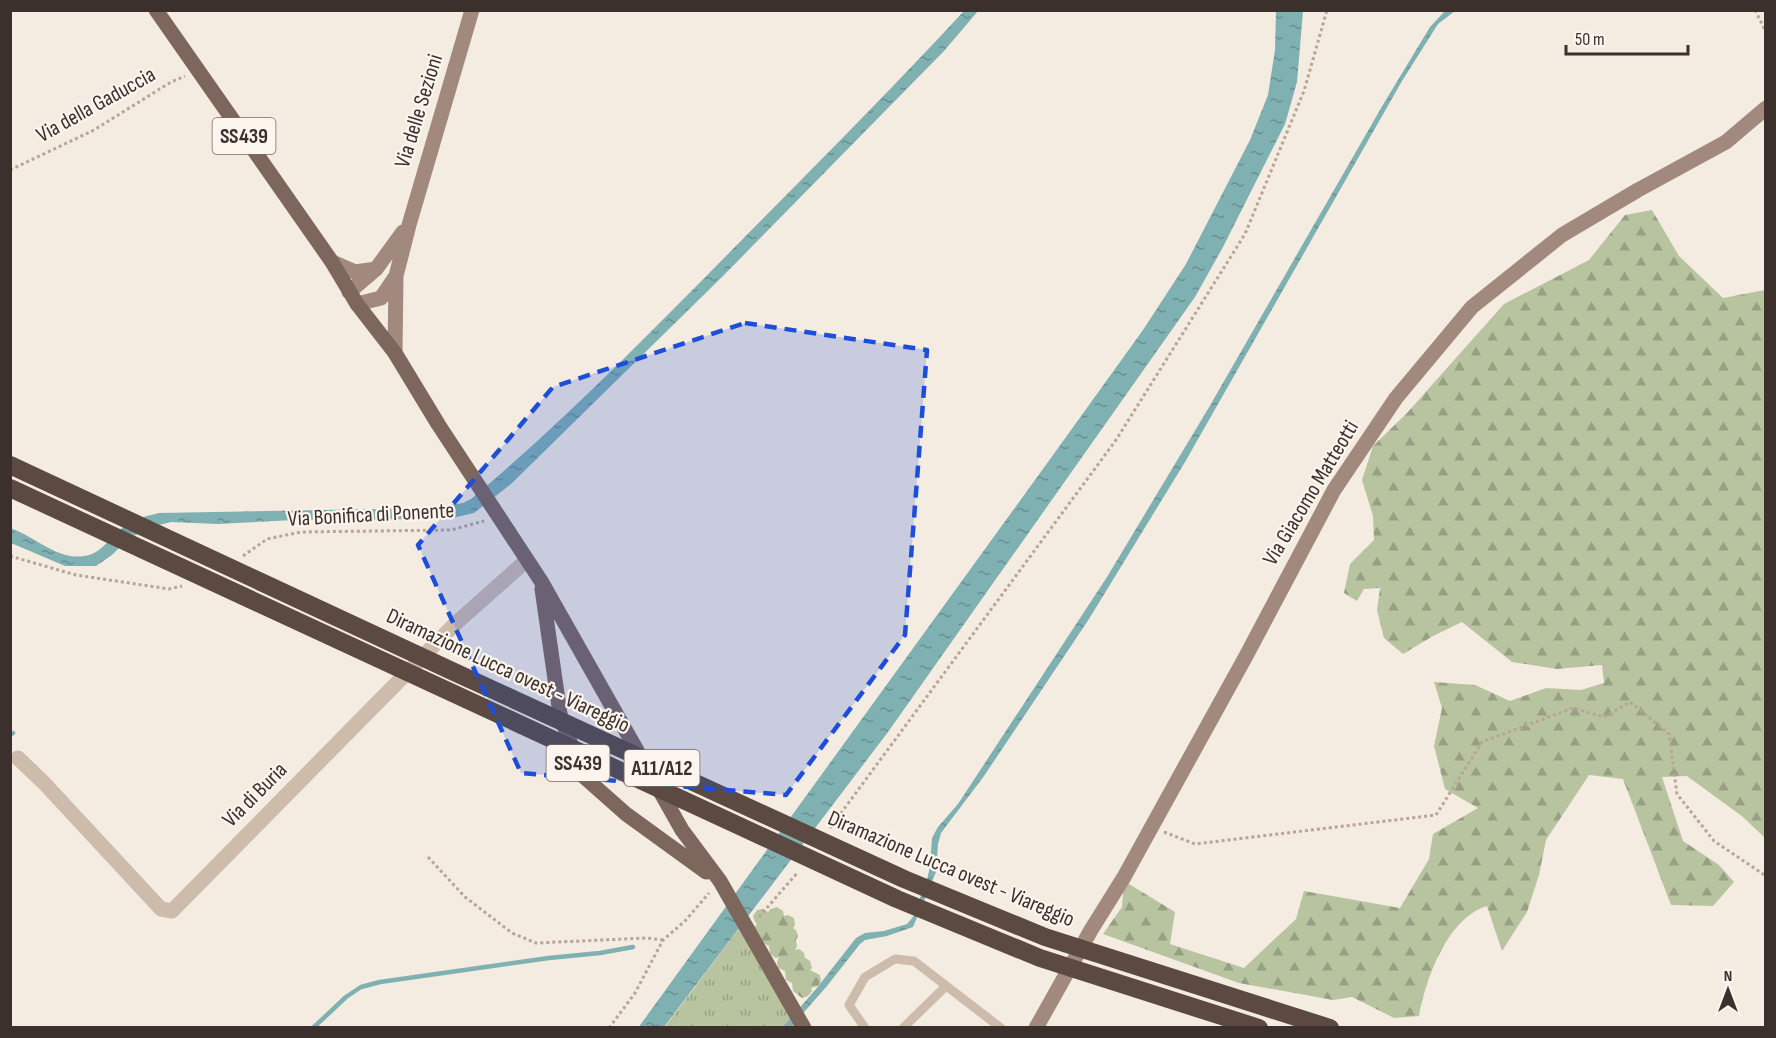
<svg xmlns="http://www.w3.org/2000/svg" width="1776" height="1038" font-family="'Sofia Sans Condensed',sans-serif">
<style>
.grass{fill:url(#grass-tufts)}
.forest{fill:url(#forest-firs)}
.water{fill:url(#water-ripples)}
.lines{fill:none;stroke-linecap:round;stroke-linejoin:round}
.stream{stroke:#7fb0b2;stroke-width:4.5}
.path{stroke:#b9a596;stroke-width:3;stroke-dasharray:3 3;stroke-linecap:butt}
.lane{stroke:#cdbbac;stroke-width:9}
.street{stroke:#cdbbac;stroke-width:15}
.secondary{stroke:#a18a7d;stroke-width:15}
.primary{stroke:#7d675c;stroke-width:15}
.highway-bridge{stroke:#5c4a42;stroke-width:18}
.marked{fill:#1d4ed8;fill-opacity:0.2;stroke:#1d4ed8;stroke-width:4.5;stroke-dasharray:12 8;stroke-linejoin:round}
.labels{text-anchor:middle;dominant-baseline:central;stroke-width:4.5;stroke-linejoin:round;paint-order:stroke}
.shield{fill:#fbf5ee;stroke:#756b66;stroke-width:1.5}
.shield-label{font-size:21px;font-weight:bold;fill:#3b302b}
.street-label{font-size:22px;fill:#3b302b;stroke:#fbf5ee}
</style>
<defs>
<pattern id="grass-tufts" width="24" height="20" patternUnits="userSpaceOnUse" patternTransform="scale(1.5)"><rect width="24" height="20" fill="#b8c4a0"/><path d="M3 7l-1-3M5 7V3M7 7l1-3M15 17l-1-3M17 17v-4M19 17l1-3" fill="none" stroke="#97a083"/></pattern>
<pattern id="forest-firs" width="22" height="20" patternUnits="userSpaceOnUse" patternTransform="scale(1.5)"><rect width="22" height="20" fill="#b8c4a0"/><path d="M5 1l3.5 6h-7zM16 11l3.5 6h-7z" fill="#97a083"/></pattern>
<pattern id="water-ripples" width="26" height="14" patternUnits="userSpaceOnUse" patternTransform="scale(1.5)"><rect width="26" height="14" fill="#7fb0b2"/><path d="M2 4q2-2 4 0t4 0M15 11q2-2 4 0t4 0" fill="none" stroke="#699091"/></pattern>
</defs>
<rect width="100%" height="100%" fill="#f4ebe1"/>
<path class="grass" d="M744,922L804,1028H664Z"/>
<path class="forest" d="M1652,210L1679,256L1723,298L1765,290V838L1743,817L1687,776L1662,777L1683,841L1719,865L1734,882L1713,906L1671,905L1623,779L1589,775L1546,840L1539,875L1527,912L1502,951L1487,906C1447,918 1426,979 1419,1016L1394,1018L1352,997L1333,1000L1239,983L1103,934L1122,907L1124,881L1175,912L1170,944L1244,968L1296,919L1304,891L1400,908L1429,859L1433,834L1478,808L1445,789L1434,746L1442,708L1434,682L1475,685L1510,701L1546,688L1581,690L1604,683L1602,665L1557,669L1512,662L1462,622L1433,636L1403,654L1384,638L1377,610L1380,588L1364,589L1357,601L1344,593L1350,564L1374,540L1373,516L1362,480L1373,446L1407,413L1504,304L1589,260L1625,215Z
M777,907L783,911L784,916L788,915L794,918L795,925L793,928L796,930L798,936L796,940L797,946L795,950L799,949L804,953L805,958L810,961L812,968L810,970L820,975L821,981L818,986L811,988L812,991L808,996L802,998L793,991L792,983L786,980L785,971L778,968L777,962L779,957L776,958L770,954L769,946L763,943L753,929L757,924L755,922L753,916L757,910L763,909L768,912L771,909Z"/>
<path class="water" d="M964,11H978L944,51L724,275L511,484L474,513L448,519L294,520L218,524L171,522L155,526L129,538L112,555L96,566H65L11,543L10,528C31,535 49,552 70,556C101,560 104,541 125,526C136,519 146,516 159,513L432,508L463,503L471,499C561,424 644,339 727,255C807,174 887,94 964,11Z
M1276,11H1303L1297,82L1285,124L1223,247L1195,297L888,732L664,1027L638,1028L1048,462L1143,330L1186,264L1250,140L1268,95L1275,50Z
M1445,11H1455L1438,24L1402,81L1185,462L1089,619L984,776L941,833L938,844L936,872L913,927L887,936L865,940L860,944L827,986L791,1027L782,1028L816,989L856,938L865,933L884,931L907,924L913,917L927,880L930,866L932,838L938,827L958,804L1107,577L1208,409L1384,103L1430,27Z"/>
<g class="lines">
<path class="stream" d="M10,735L13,733
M313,1028L346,997L361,987L380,982L549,958L600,953L633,947"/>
<path class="path" d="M1755,10L1766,32
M10,170L94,130L171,82L185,76
M10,556L76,575L169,589L182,586
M243,556L267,539L301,532L451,530L484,521
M830,828L1116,440L1245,234L1304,91L1327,10
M1164,832L1195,844L1436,815L1482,742L1573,708L1604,717L1630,702L1669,734L1677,794L1714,841L1766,876
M428,857L465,897L512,933L536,943L646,938L663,940
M759,917L798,872
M609,1028L635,993L663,940L685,921L709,893"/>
<path class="lane" d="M865,1028L849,1005L865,977L895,959L914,961L1001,1028
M903,1028L946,986"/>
<path class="street" d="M18,758L45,784L161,909L172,911L455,624L527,560"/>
<path class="secondary" d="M332,262L355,272L376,269
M349,292L376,269L403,232
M357,304L381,298L396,276L409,225L472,10
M395,353L396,276
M1036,1028L1091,930L1124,877L1246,656L1334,490L1396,398L1472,307L1562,235L1638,190L1726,142L1766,108"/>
<path class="primary" d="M156,10L332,262L357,304L395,353L438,424L541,581L682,830L720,881L804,1028
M542,589L560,714L582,775L626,814L706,872"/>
<path class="highway-bridge" d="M10,465L452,671L904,879L1045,937L1330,1028
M10,488L897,899L1040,958L1259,1028"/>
</g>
<path class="marked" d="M745,323L927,350L905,635L786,795L521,773L418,545L553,387Z"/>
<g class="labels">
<g class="shield">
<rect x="212.5" y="118" width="63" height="36" rx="4.5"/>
<rect x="546.5" y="745" width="63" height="36" rx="4.5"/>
<rect x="624.5" y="750" width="75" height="36" rx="4.5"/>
</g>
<g class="shield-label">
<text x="244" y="136">SS439</text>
<text x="578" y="763">SS439</text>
<text x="662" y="768">A11/A12</text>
</g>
<g class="street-label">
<text transform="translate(96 105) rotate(-29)">Via della Gaduccia</text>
<text transform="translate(419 111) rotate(-73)">Via delle Sezioni</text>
<text transform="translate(1311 493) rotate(-59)">Via Giacomo Matteotti</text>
<text transform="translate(371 515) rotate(-3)">Via Bonifica di Ponente</text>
<text transform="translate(508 671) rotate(25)">Diramazione Lucca ovest - Viareggio</text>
<text transform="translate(255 795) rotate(-45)">Via di Buria</text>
<text transform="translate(951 869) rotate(23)">Diramazione Lucca ovest - Viareggio</text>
</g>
</g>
<rect width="1776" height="1038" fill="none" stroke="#3b302b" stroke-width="24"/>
<g transform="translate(1728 990)" stroke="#fbf5ee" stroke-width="4.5" paint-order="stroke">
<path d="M0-4.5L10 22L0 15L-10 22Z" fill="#3b302b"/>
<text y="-9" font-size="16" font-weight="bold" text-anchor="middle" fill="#3b302b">N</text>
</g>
<path d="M1566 45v9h122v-9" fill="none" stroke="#3b302b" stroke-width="3"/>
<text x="1575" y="45" font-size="18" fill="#3b302b" stroke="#fbf5ee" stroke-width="4.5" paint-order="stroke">50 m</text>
</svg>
